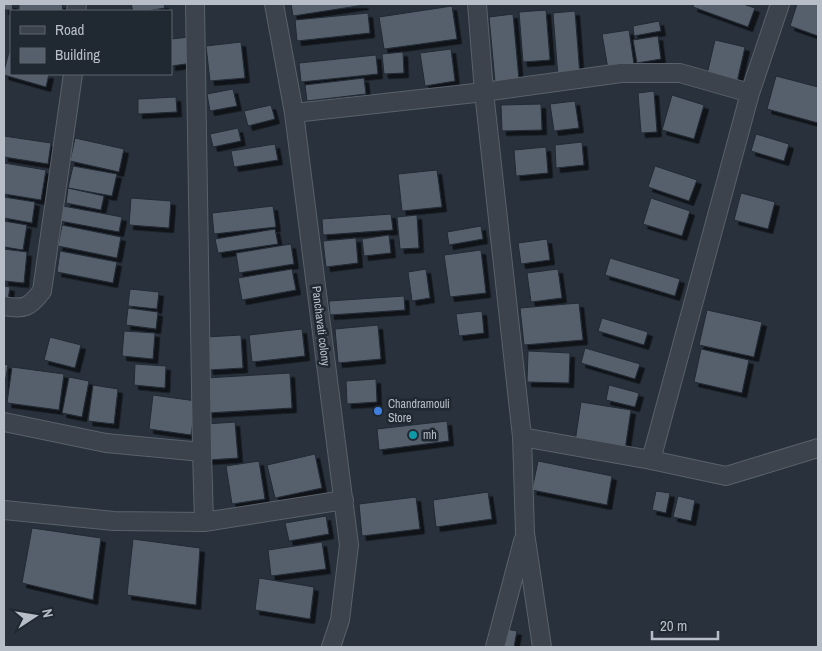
<svg xmlns="http://www.w3.org/2000/svg" width="822" height="651" font-family="'Archivo Narrow',sans-serif">
<style>
.building{fill:#565f6c;stroke:#222a34;filter:url(#shadow)}
.lines{fill:none;stroke-linecap:round;stroke-linejoin:round}
.street-casing{stroke:#59616a;stroke-width:20}
.street{stroke:#3c434d;stroke-width:18}
.shop-dot{fill:#3f7fe0;stroke:#202832;stroke-width:2}
.culture-dot{fill:#0f9aa8;stroke:#202832;stroke-width:2}
.labels{text-anchor:middle;dominant-baseline:central;stroke-width:5;stroke-linejoin:round;paint-order:stroke}
.street-label{font-size:12px;fill:#b8bec7;stroke:#202832}
.poi-label{font-size:12px;fill:#b8bec7;stroke:#202832;text-anchor:start}
</style>
<defs>
<filter id="shadow"><feDropShadow dx="4.5" dy="4.5" stdDeviation="0" flood-color="#0009"/></filter>
</defs>
<rect width="100%" height="100%" fill="#28313c"/>
<path class="building" d="M4,4H12L13,10H4Z
M19,4H62L63,11H19Z
M131,4H164L165,8L147,11H133Z
M291,4H364V5L293,16Z
M694,4H743L755,8L748,27L693,7Z
M797,4H818V36L790,26Z
M452,6L457,39L384,49L379,17Z
M546,10L550,60L523,62L519,12Z
M575,11L580,76L558,77L553,13Z
M368,13L370,33L297,41L295,20Z
M513,14L519,80L495,82L489,17Z
M659,21L661,31L634,36L633,26Z
M629,30L635,71L609,75L602,34Z
M658,36L661,59L637,63L633,40Z
M189,37L193,63L171,66V39Z
M715,40L745,47L735,91L705,83Z
M241,42L245,78L210,81L206,46Z
M451,49L455,81L425,86L420,53Z
M9,52L11,53V74H49L46,87L4,75V71Z
M403,52L404,73L384,74L382,54Z
M376,55L378,74L301,82L299,63Z
M776,76L818,87V123L767,109Z
M364,78L366,94L307,101L305,85Z
M233,89L237,106L210,111L207,94Z
M654,91L657,132L641,133L638,93Z
M672,95L704,105L694,139L662,130Z
M176,97L177,112L138,114V99Z
M575,101L579,128L554,131L550,104Z
M541,104L542,130L502,131L501,105Z
M271,105L275,119L248,126L244,111Z
M238,128L241,141L213,147L210,134Z
M756,134L789,144L784,161L751,151Z
M4,136L51,143L48,164L4,157Z
M75,138L124,149L119,172L70,161Z
M582,142L584,165L556,168L555,145Z
M275,144L278,160L234,167L231,151Z
M546,147L548,173L516,176L514,150Z
M4,163L46,170L41,200L4,194Z
M73,166L117,174L112,196L68,188Z
M655,166L697,180L689,201L648,187Z
M437,170L442,207L402,211L398,174Z
M68,188L104,196L101,210L66,203Z
M741,193L775,202L768,229L734,220Z
M4,197L35,202L32,223L4,218Z
M131,198L171,201L169,228L129,225Z
M651,198L690,211L682,236L643,224Z
M63,206L122,217L119,232L60,221Z
M273,206L276,227L214,234L212,213Z
M391,214L393,230L323,235L322,219Z
M417,215L419,248L400,249L397,217Z
M4,221L27,225L23,250L4,247Z
M62,225L121,237L117,258L58,246Z
M481,226L483,239L449,245L447,232Z
M275,229L278,244L218,253L215,239Z
M389,235L391,253L364,256L362,239Z
M356,238L358,263L326,267L323,241Z
M547,239L550,260L521,264L518,243Z
M291,244L294,264L239,273L236,253Z
M4,249L27,252L24,283L4,281Z
M481,250L486,293L450,297L444,255Z
M60,251L117,262L113,283L57,272Z
M610,258L680,279L675,296L605,275Z
M292,269L296,290L242,300L238,278Z
M426,269L430,298L412,301L408,272Z
M558,269L562,298L531,302L527,273Z
M4,286L10,287L8,300L4,299Z
M130,289L159,292L157,309L128,306Z
M404,296L405,310L330,315L329,301Z
M579,303L583,340L524,345L520,308Z
M128,308L158,312L156,329L126,325Z
M707,310L762,322L754,357L699,345Z
M482,311L484,333L459,336L456,314Z
M602,318L648,332L644,345L598,331Z
M378,325L381,359L338,363L335,329Z
M302,329L305,356L252,362L249,335Z
M124,331L155,333L153,359L122,356Z
M241,335L243,368L209,370L206,337Z
M50,337L81,345L75,368L44,360Z
M585,348L640,364L635,379L581,363Z
M701,349L749,360L742,393L694,382Z
M528,351L570,353L569,383L527,382Z
M4,364L8,365L4,389Z
M135,364L166,366L165,388L134,385Z
M12,367L64,374L59,410L7,403Z
M290,373L292,408L208,413L206,378Z
M69,377L89,381L82,417L62,413Z
M376,379L377,402L347,404L346,381Z
M93,385L118,389L114,424L88,421Z
M609,385L639,393L635,407L606,400Z
M153,395L196,401L191,435L149,429Z
M581,402L631,410L625,450L575,442Z
M447,421L449,441L379,450L377,429Z
M235,422L238,458L208,460L206,424Z
M315,454L322,488L275,498L267,465Z
M259,461L265,499L232,504L226,466Z
M538,461L612,476L607,505L532,490Z
M656,491L670,493L666,513L652,510Z
M488,492L492,519L436,527L433,500Z
M678,496L695,500L691,521L673,517Z
M416,497L420,529L362,536L359,504Z
M326,516L329,534L289,541L285,523Z
M32,528L101,538L93,600L22,583Z
M133,539L200,548L196,605L127,595Z
M322,542L326,569L271,576L268,550Z
M259,578L314,587L310,619L255,610Z
M501,628L517,631L514,647H497Z"/>
<g class="lines">
<defs>
<path id="street" d="M195,4L202,452L204,522
M274,4L294,113L349,545L340,620L331,647
M477,4L484,92L522,437
M76,11L77,4
M750,93L780,4
M294,113L484,92L621,73H680L750,93L651,460
M4,306C24,310 30,307 42,291L73,74
M4,422L106,443L202,452
M4,510L114,521L204,522L344,500
M495,647L523,541
M542,647L525,533L522,437L651,460L726,476L818,448"/>
</defs>
<use href="#street" class="street-casing"/>
<use href="#street" class="street"/>
</g>
<circle class="shop-dot" cx="378" cy="411" r="5"/>
<circle class="culture-dot" cx="413" cy="435" r="5"/>
<g class="labels">
<g class="street-label">
<text transform="translate(321 326) rotate(83)">Panchavati colony</text>
</g>
<g class="poi-label">
<text x="388" y="404">Chandramouli<tspan x="388" dy="14">Store</tspan></text>
<text x="423" y="435">mh</text>
</g>
</g>
<rect width="822" height="651" fill="none" stroke="#b8bec7" stroke-width="10"/>
<rect x="10" y="10" width="162" height="65" fill="#202832" stroke="#5d646e"/>
<rect x="20" y="26" width="25" height="8" fill="#3c434d" stroke="#5d646e"/>
<text x="55" y="35" font-size="15" fill="#b8bec7">Road</text>
<rect x="20" y="48" width="25" height="15" fill="#565f6c" stroke="#5d646e"/>
<text x="55" y="60" font-size="15" fill="#b8bec7">Building</text>
<g transform="translate(35 616) rotate(78)" stroke="#202832" stroke-width="4" paint-order="stroke">
<path d="M0-4L9 19L0 12L-9 19Z" fill="#b8bec7"/>
<text y="-8" font-size="14" font-weight="bold" text-anchor="middle" fill="#b8bec7">N</text>
</g>
<path d="M652 631v8h66v-8" fill="none" stroke="#b8bec7" stroke-width="2.5"/>
<text x="660" y="631" font-size="15" fill="#b8bec7" stroke="#202832" stroke-width="4" paint-order="stroke">20 m</text>
</svg>
